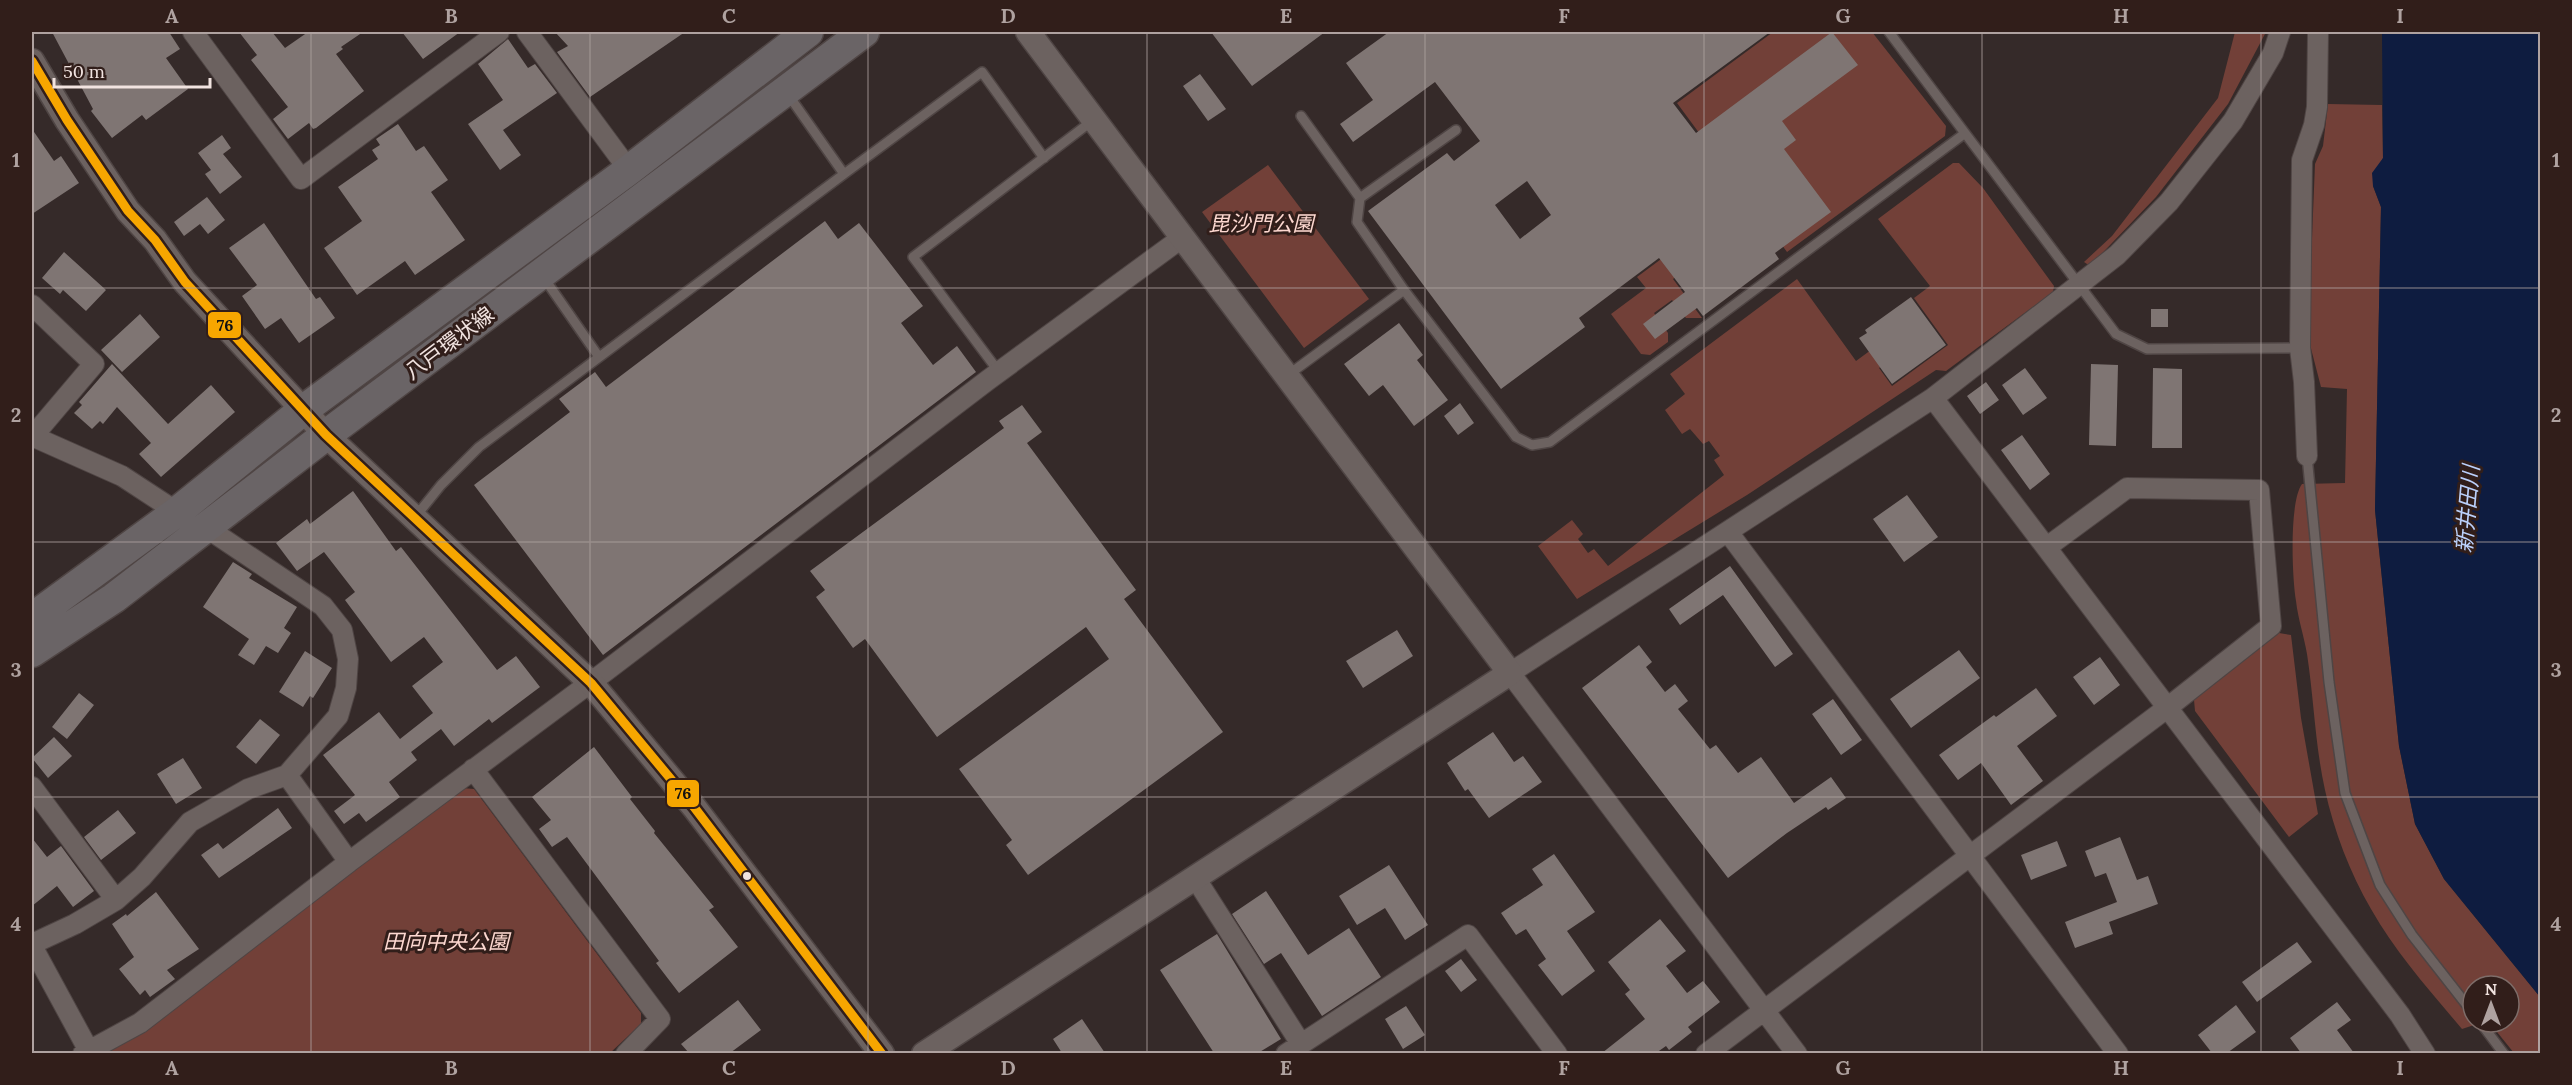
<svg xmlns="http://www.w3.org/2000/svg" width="2572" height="1085" font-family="Lora,'Noto Sans JP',serif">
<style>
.green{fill:#724038}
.water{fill:#0e1c40}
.building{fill:#7f7573;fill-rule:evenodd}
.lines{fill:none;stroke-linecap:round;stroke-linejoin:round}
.service-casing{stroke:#4f4544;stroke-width:12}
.minor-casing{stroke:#4f4544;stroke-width:22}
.tertiary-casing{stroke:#4f4544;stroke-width:27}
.primary-casing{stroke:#4f4544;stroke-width:33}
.service{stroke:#6c6260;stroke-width:9}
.minor{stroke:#6c6260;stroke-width:20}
.tertiary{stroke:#6c6260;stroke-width:24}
.primary{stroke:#6a6466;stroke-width:30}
.bus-1-casing{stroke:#311e1a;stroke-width:14}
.bus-1{stroke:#f7a600;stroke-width:9}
.grid{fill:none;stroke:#afa2a0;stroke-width:1.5;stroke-opacity:0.55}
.bus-dot{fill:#f1e3e0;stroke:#311e1a;stroke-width:2}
.labels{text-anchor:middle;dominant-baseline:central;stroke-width:6;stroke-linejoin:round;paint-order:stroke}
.park-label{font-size:21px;font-style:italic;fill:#fdd8d0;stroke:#311e1a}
.street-label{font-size:21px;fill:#f1e3e0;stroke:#311e1a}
.water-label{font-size:22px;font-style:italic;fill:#bad0fb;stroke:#311e1a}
.line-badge{stroke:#311e1a;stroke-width:2}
.pale-badge-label{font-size:16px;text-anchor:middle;font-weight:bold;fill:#111}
.neatline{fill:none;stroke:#afa2a0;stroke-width:2}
.grid-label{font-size:20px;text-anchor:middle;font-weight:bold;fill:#afa2a0}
</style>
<rect width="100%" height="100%" fill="#352a29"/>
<path class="green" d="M1773,32H1872L1946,126L1945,136L1787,252L1677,103Z
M2235,32H2266L2228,104L2156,197L2090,266L2084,262L2112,236L2218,98Z
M2328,104L2382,105L2383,158L2373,186L2381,207L2375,510L2399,746L2415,824L2444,879L2540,997V1053H2514L2489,1022H2509V986H2473V1022H2483L2462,1029C2430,991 2396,953 2371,909C2350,873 2334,831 2325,790C2315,745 2314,699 2307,654C2304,636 2298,619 2296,601C2292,577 2289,502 2302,484L2345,483L2347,389L2321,387L2308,337L2315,164L2323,146Z
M1953,163H1959L1983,188L2054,286L2053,292L1946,371L1936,370L1747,495L1577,599L1538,546L1572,520L1583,534L1578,539L1588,553L1594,549L1608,566L1724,475L1714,460L1720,456L1709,441L1703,444L1690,429L1682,434L1665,410L1685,394L1670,374L1797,279L1856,361L1875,347L1886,363L1879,368L1892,386L1948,345L1914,298L1930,286L1878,219Z
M1268,165L1369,299L1304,348L1202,212Z
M1735,204L1749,222L1673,279L1702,318H1686L1672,300L1654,313L1668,333V342L1650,355L1641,354L1611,314L1646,288L1637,277Z
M2279,633L2291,635L2301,718L2318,814L2289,837L2195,711L2194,700Z
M462,788L474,789L641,1013V1024L610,1053L102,1054L192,994Z"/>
<path class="water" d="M2382,32H2540V997L2444,879L2415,824L2399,746L2375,510L2381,207L2373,186L2372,173L2383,158Z"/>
<path class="building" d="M52,32H169L180,49L166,58L188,89L146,120L142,115L112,138L91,111L93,109Z
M239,32H272L285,48L308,32H363L341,47L343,49L336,54L364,91L316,128L313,129L309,123L288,139L273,119L288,107L251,60L257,55Z
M402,32H460L423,59Z
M555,32H685L590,97L557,52L568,46Z
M1211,32H1325L1252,86Z
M1389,32H1770L1673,103L1696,133L1832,32L1858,65L1782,121L1796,140L1784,149L1831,212L1775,253L1779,259L1703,316L1697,308L1655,339L1643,324L1685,292L1659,258L1579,318L1585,327L1501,389L1368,211L1447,153L1454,161L1480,141L1435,82L1353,142L1340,124L1373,100L1346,63ZM1527,181L1551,215L1520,239L1495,205Z
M508,39L528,68L535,64L557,93L503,130L521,155L500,170L468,124L503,100L478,64Z
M1200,74L1226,109L1208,121L1183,86Z
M398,124L416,151L424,146L448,180L431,192L465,240L415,275L405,261L357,295L324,248L362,221L338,187L378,159L372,150L380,145L376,139Z
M32,129L54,161L61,156L79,183L32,214Z
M222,135L231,148L223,154L242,177L220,194L205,174L211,170L198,153Z
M207,197L225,220L208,234L200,224L184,236L174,222Z
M825,221L838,239L859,223L923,306L901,323L933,365L957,346L976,372L603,655L474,485L570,412L559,399L595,372L606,387Z
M264,223L316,299L320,297L335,318L299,343L281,318L265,329L242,296L257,285L229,248Z
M64,252L106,290L86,311L63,290L60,294L42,278Z
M1911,297L1946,345L1892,384L1859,338L1867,333L1865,330Z
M2151,309H2168V327H2151Z
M140,314L160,337L122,372L101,350Z
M1399,323L1423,355L1417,360L1448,400L1414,426L1383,385L1369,396L1344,364Z
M112,364L168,424L211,385L235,412L161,477L139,454L151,443L117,407L103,424L100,421L92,429L74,413L82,405L79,402Z
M2091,364L2118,365L2116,446L2089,445Z
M2025,368L2047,398L2023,415L2002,385Z
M2153,368L2182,369V448H2152Z
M1986,382L1999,400L1980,414L1967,396Z
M1460,403L1474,423L1458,435L1444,416Z
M1022,405L1042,432L1027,443L1136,590L1124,599L1223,732L1028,875L1006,845L1012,840L959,769L1109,659L1086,627L937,737L865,639L853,648L816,597L825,590L810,571L1004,428L999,421Z
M2022,435L2050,474L2030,490L2001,450Z
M353,491L396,551L401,547L497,670L516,656L540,687L492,723L489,719L454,746L441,729L411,752L417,760L389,782L400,797L366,822L359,813L344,824L334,811L355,795L323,755L379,712L400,739L433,713L412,686L443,662L424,637L391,662L345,600L355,592L324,552L297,571L276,543L307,519L310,524Z
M1907,495L1938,537L1904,562L1873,519Z
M233,562L252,574L249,578L297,607L284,628L291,633L278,653L266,646L254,665L238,655L249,639L203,607Z
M1730,566L1793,654L1775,667L1723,595L1680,625L1669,609Z
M1397,630L1413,656L1363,688L1346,661Z
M1639,645L1652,662L1646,667L1665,692L1675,684L1688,701L1678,709L1710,749L1716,745L1738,773L1761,757L1794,803L1831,777L1846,798L1828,810L1826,807L1787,833L1728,878L1582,688Z
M1959,650L1980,678L1911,728L1890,699Z
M305,651L332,668L313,698L310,696L303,707L279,692Z
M2100,657L2120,685L2094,705L2073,677Z
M2036,688L2057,716L2017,746L2043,781L2011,805L1981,763L1958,780L1939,755L1994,715L1996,717Z
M79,693L94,705L67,739L52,727Z
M1833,699L1862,740L1841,755L1812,714Z
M260,719L280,735L256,764L236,747Z
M1493,732L1514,762L1523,756L1542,782L1489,818L1468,789L1465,791L1447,763Z
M54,737L72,756L48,778L32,758Z
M594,747L632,797L630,799L655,831L654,833L714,907L709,910L738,947L679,993L656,963L659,961L567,837L552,847L539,829L551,820L532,797Z
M183,758L202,788L176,804L157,774Z
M278,808L292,828L219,878L201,855L218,843L223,849Z
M118,810L136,833L101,860L84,837Z
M2120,837L2137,880L2148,876L2158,904L2109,922L2113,934L2075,948L2065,922L2117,902L2106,873L2095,877L2085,851Z
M32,838L47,857L61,846L94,891L73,907L57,886L32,906Z
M2057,841L2067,866L2031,880L2021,855Z
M1554,854L1595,912L1567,931L1595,971L1562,996L1538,965L1546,959L1526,929L1516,935L1501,913L1543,885L1532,869Z
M1389,865L1428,925L1405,940L1385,908L1357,925L1339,896Z
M1266,891L1308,955L1349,928L1381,977L1322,1016L1281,953L1264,964L1232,914Z
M156,892L199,949L167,970L175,979L150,997L145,990L140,995L119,969L134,957L112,924L126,914L127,916Z
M1660,919L1686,951L1666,966L1687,993L1703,981L1720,1002L1688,1027L1692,1032L1669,1050L1666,1046L1656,1053H1602L1645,1019L1625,994L1630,990L1608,962Z
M1217,934L1281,1039L1258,1053H1214L1160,970Z
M2297,942L2312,962L2257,1002L2242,982Z
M1461,959L1477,980L1461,992L1445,971Z
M738,1000L761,1030L730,1053H689L681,1044Z
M2337,1002L2351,1020L2337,1030L2354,1053H2301L2290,1038Z
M2236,1005L2256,1032L2227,1053H2212L2198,1035Z
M1406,1006L1425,1035L1403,1049L1385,1019Z
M1082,1019L1105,1053H1062L1053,1039Z"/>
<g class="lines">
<defs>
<path id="service" d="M1889,32L2116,334L2147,349L2300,348
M1301,116L1360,198
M844,174L982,72L1044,158
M544,278L599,357
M1404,290L1357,222L1360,198L1456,130
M999,372L913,257L1092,121
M1288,375L1404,290L1516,437L1532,445L1550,442L1964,134
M2307,456L2329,682L2345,793L2380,885L2412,935L2473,1013
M416,516L441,485L479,447L844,174L787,93
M2480,1022L2504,1054"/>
<path id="minor" d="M193,32L301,179L499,32
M527,32L629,170
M32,305L94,364L33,436
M1933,398L2400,1015L2425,1054
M32,436L122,476L177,512
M2307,456L2304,382L2300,348L2302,160L2314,125L2317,107L2318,32
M1728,532L2118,1054
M473,769L660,1019L626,1054
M287,775L349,862L602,674L988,380L1183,237
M32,787L116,900
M1196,879L1301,1044
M32,944L75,924L116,900L142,877L190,822L248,789L287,775L338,716L346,688L348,659L342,630L323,606L207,528
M32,946L89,1051
M83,1054L140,1023L349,862
M1286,1054L1468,935L1557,1054
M1706,1054L2167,708L2271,626L2259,490L2127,488L2047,547
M1797,1054L1510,673L1933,398L2117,255L2169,202L2233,121L2273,53L2280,32"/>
<path id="tertiary" d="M32,61L67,120L128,211L155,240L185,282L326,435L591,683L694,807L882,1054
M924,1054L1510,673L1028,32"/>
<path id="primary" d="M32,618L177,512L302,411L629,170L808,32
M32,652L114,598L326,435L864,32"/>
</defs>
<use href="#service" class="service-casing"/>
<use href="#minor" class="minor-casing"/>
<use href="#tertiary" class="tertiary-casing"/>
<use href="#primary" class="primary-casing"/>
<use href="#service" class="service"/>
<use href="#minor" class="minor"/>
<use href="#tertiary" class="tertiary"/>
<use href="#primary" class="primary"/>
<defs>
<path id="bus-1" d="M32,61L67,120L128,211L155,240L185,282L326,435L591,683L694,807L882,1054"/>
</defs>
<use href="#bus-1" class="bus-1-casing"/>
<use href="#bus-1" class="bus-1"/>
</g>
<path class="grid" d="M311,32V1054M590,32V1054M868,32V1054M1147,32V1054M1425,32V1054M1704,32V1054M1982,32V1054M2261,32V1054M32,288H2540M32,542H2540M32,797H2540"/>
<circle class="bus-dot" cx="747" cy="876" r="5"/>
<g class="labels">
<g class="park-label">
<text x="1261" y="223">毘沙門公園</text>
<text x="446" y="941">田向中央公園</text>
</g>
<g class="street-label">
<text transform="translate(449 343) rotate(-37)">八戸環状線</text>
</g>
<g class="water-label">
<text transform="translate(2467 509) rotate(-85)">新井田川</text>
</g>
</g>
<g class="line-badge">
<rect x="207" y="311" width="35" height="28" rx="6" fill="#f7a600"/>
<rect x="666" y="779" width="34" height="29" rx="6" fill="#f7a600"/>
</g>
<g class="pale-badge-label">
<text x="225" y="331">76</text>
<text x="683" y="799">76</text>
</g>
<rect width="2572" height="1085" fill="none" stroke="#311e1a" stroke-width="66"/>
<g transform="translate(2491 1004)"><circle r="28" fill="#311e1a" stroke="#7e6d69" stroke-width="1.5"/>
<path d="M0-4.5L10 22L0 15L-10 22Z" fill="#afa2a0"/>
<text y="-9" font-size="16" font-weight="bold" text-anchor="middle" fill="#f1e3e0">N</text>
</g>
<path d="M54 78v9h156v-9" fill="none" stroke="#f1e3e0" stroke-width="3"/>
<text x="63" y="78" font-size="18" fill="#f1e3e0" stroke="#311e1a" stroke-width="4.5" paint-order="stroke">50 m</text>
<rect x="33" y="33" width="2506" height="1019" class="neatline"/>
<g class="grid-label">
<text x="172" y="23">A</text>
<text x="451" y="23">B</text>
<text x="729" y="23">C</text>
<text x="1008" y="23">D</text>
<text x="1286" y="23">E</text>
<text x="1564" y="23">F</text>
<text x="1843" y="23">G</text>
<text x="2121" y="23">H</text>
<text x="2400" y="23">I</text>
<text x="16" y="167">1</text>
<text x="2556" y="167">1</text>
<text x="16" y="422">2</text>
<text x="2556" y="422">2</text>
<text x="16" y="677">3</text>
<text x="2556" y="677">3</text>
<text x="16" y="931">4</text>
<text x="2556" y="931">4</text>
<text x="172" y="1075">A</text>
<text x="451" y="1075">B</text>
<text x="729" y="1075">C</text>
<text x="1008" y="1075">D</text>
<text x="1286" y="1075">E</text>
<text x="1564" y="1075">F</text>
<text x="1843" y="1075">G</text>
<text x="2121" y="1075">H</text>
<text x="2400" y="1075">I</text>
</g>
</svg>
